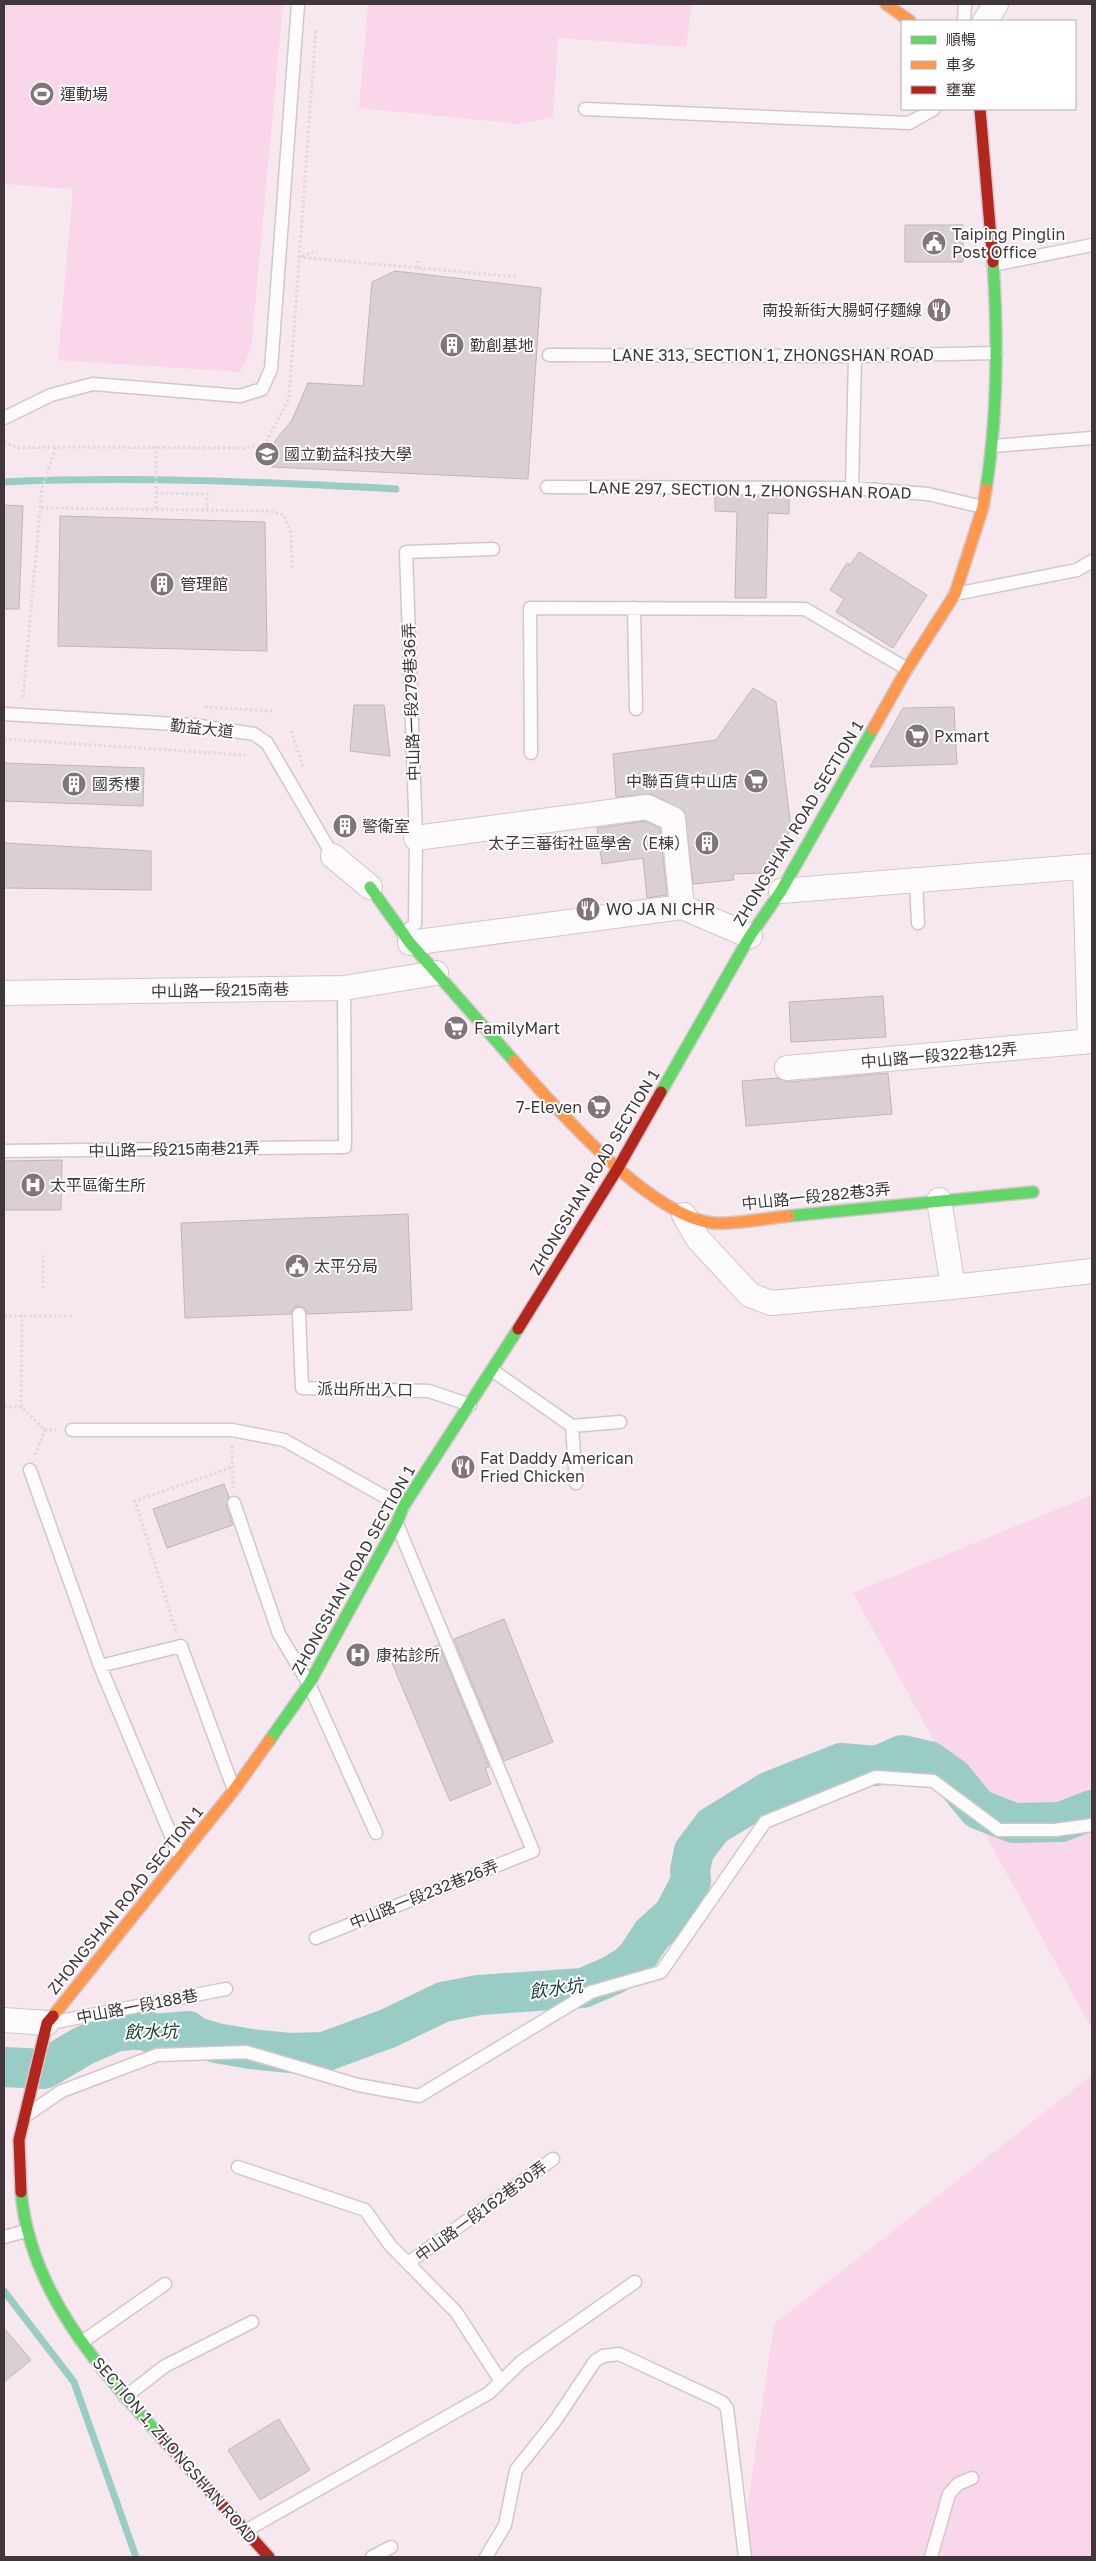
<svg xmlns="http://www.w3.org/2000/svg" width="1096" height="2561" font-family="'Golos Text','Noto Sans TC',sans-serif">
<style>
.green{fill:#f9d6e9}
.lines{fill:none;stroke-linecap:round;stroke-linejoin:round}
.stream{stroke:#98ccc4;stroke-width:7}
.river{stroke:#98ccc4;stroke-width:40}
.building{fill:#dbcfd6;stroke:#c1b5bb}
.lane-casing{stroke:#d2c6cc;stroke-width:15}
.street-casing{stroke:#d2c6cc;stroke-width:26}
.fast-casing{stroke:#d2c6cc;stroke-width:14}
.slow-casing{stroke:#d2c6cc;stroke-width:14}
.jam-casing{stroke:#d2c6cc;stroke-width:14}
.path{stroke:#ded9db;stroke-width:3;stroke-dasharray:2.5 2.5;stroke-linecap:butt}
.lane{stroke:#fefbfd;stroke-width:12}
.street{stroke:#fefbfd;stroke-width:24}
.fast{stroke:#63d668;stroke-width:11}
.slow{stroke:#ff974d;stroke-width:11}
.jam{stroke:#b3261e;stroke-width:11}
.labels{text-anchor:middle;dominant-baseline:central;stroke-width:4;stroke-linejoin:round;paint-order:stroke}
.poi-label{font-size:16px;fill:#41363c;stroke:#fff;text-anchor:start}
.street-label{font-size:16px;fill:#41363c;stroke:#fff}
.water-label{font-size:18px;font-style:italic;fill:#1d433c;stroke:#fff}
</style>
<rect width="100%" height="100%" fill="#f7e7ef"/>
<path class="green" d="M4,4H283L251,349L240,372L58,360L73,189L4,184Z
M368,4H692L686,47L558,38L553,117L519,124L359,108Z
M1092,1495V2029L853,1593Z
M1092,2075V2557H740L774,2324Z"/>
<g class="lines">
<path class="stream" d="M4,482C135,476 265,482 396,489
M4,2291L74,2382L136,2557"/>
<path class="river" d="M4,2067L44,2069L83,2046L115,2032L141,2029L154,2034L188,2031L194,2036L216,2043L251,2049L290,2053L324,2052L389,2028L443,2002L479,1995L583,1988L613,1975L629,1965L637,1957L652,1934L674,1914L691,1881L690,1870L694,1851L713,1826L770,1791L841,1763L877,1766L902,1755L929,1761L953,1778L978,1809L1014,1823L1061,1822L1092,1810"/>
</g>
<path class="building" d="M905,225H963V262H905Z
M395,271L541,288L528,479L272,467L275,441L292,420L308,383L363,386L372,282Z
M715,496H789V514L768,513L766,598H735L737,512L715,511Z
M4,505L23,506L19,609H4Z
M60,516L265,522L267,651L58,646Z
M859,552L927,595L893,648L836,612L844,599L830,590L847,563L850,565Z
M753,688L776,702L791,829L765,873L733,874L734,880L693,884L684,811L652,794L616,797L613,754L716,740Z
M354,705H384L390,756L350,751Z
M954,707L957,764L870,767L903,708Z
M4,763L144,768L143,806L4,801Z
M645,821L660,828L667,895L647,898L643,858L602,864L597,828Z
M4,843L151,851V890L4,888Z
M883,996L886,1037L791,1042L789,1002Z
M888,1073L892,1114L746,1126L742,1081L778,1078L788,1082Z
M62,1160L61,1210H4V1161Z
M408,1214L412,1310L307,1314L306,1309L299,1306L294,1307L291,1314L185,1318L181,1223Z
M224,1484L229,1497L226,1506L233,1525L167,1548L153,1509Z
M504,1619L553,1742L504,1761L454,1639Z
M439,1645L489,1767L485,1768L491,1784L450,1801L392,1663Z
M4,2328L31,2360L4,2382Z
M279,2419L310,2470L260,2500L228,2450Z"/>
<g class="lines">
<defs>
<path id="lane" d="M964,21L965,4
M585,109L909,123L934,109
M993,265L1092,245
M549,355L855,356L996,353
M4,418L51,395L93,384L240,396L262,389L271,369L298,4
M993,446L1092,438
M547,487L852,488L928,494L983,507
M852,488L855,356
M955,594L1077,570L1092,561
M634,608L636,709
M4,714L194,725L254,734L267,743L333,856
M531,753L530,608L805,609L907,669
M916,881L918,923
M403,934L415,924L416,838L406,552L493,549
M344,988L345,1143
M4,1151L345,1147
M299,1314L302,1388L429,1391L470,1405
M492,1370L572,1426L576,1483
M572,1426L620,1422
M72,1430H232L284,1440L403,1507
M30,1470L100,1666L180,1857
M234,1503L279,1634L309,1684L376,1833
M100,1666L181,1646L234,1790
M316,1938L533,1851L397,1524
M50,2023L226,1989
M28,2114L62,2091L157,2055L246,2052L358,2085L419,2096L591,1992L661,1972L765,1822L876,1777L933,1781L999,1830H1055L1092,1825
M238,2167L365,2210L390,2245L456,2312L500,2380
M4,2237L26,2231
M408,2263L553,2159
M82,2342L165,2284
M125,2397L165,2366L252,2322
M245,2531L489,2393L521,2362L635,2282
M372,2557L391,2547
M486,2557L505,2525L516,2470L555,2421L595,2361L603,2356L619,2354L722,2402L727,2408L745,2557
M931,2557L949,2494L958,2484L972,2478"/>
<path id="street" d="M985,21L996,4
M416,838L647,807L673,819L682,907
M333,856L370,887
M1085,867L1090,1041
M781,891L1092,866
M410,943L682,907L750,936
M4,993L344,988L436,973
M787,1068L1092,1041
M939,1200L953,1287
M684,1215L698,1239L750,1295L771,1303L953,1287L1092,1271
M4,2020L47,2023"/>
<path id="fast" d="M986,489C998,414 998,337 993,262
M370,887L410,943L514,1061
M661,1092L750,936L781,891L873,729
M789,1216L1033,1192
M269,1741L309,1684L397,1523L403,1507L518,1329
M21,2192C30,2292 98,2367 162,2438"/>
<path id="slow" d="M886,4L910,21
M873,729L907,669L955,594L983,507L986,489
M514,1061C556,1108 649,1216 713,1223C733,1225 767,1218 789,1216
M53,2016L234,1790L269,1741"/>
<path id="jam" d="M980,109L993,262
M518,1329L618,1168L661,1092
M21,2192L19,2140L47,2023L53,2016
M162,2438L269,2557"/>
</defs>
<use href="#lane" class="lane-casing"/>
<use href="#street" class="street-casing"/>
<use href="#fast" class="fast-casing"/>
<use href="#slow" class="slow-casing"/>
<use href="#jam" class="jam-casing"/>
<path class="path" d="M302,256L317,251
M299,257L518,277
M417,268L418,261
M4,442L18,448L56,447
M156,446V509
M156,493L207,494V509
M41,508L269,511L284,515L291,533L292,568
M23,697L42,488L56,447L245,448L266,443L289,398L316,29
M205,707L272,711
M291,731L304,769
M4,739L245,755
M43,1288V1255
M4,1316H73
M4,1407H21L45,1430H56
M21,1407L22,1316
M232,1446L233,1488
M35,1455L45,1430
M176,1631L135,1501L233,1467"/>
<use href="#lane" class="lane"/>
<use href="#street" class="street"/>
<use href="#fast" class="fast"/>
<use href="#slow" class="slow"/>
<use href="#jam" class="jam"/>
</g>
<defs>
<symbol id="stadium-disc" viewBox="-11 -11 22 22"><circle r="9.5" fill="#81747b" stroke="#fff"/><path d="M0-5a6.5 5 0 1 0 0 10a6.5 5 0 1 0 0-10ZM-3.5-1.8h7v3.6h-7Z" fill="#fff"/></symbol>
<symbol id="civic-disc" viewBox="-11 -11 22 22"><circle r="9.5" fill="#81747b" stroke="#fff"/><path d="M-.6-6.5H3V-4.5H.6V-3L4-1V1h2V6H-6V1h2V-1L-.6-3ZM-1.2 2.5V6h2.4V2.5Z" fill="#fff"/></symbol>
<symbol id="restaurant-disc" viewBox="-11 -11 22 22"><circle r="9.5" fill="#81747b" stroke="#fff"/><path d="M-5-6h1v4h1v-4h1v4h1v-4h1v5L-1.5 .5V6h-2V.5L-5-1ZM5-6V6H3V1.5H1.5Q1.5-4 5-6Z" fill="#fff"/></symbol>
<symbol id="building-disc" viewBox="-11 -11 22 22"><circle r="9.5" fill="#81747b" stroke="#fff"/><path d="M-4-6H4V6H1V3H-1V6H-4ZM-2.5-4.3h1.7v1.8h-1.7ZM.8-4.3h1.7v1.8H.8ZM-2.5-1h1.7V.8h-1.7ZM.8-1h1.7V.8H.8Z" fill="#fff"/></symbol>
<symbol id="university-disc" viewBox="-11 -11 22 22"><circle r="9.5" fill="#81747b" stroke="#fff"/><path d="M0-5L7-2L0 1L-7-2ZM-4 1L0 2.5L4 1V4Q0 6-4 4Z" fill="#fff"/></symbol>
<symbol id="supermarket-disc" viewBox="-11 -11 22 22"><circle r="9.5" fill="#81747b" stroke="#fff"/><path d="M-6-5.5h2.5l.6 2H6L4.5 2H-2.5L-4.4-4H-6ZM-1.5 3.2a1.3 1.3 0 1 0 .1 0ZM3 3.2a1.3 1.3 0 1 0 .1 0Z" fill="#fff"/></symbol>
<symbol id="hospital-disc" viewBox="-11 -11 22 22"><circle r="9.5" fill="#81747b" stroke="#fff"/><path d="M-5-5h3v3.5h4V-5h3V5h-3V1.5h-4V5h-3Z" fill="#fff"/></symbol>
</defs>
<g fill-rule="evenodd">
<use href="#stadium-disc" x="28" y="80" width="28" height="28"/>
<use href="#civic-disc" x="920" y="229" width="28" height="28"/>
<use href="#restaurant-disc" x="925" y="296" width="28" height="28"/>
<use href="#building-disc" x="438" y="331" width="28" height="28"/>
<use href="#university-disc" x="253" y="440" width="28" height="28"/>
<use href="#building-disc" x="148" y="570" width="28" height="28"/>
<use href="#supermarket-disc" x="903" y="722" width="28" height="28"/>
<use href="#supermarket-disc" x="742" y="767" width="28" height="28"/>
<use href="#building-disc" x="60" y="770" width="28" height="28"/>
<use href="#building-disc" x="331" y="812" width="28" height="28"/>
<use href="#building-disc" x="693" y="829" width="28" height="28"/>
<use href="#restaurant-disc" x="574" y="895" width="28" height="28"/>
<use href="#supermarket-disc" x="442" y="1014" width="28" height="28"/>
<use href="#supermarket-disc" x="585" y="1093" width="28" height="28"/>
<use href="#hospital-disc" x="19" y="1171" width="28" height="28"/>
<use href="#civic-disc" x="283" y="1252" width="28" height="28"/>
<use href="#restaurant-disc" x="449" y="1453" width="28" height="28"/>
<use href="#hospital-disc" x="344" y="1641" width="28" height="28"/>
</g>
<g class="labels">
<g class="poi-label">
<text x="60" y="94">運動場</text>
<text x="952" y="234">Taiping Pinglin<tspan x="952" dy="18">Post Office</tspan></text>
<text x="922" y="310" text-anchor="end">南投新街大腸蚵仔麵線</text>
<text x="470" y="345">勤創基地</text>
<text x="284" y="454">國立勤益科技大學</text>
<text x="180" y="584">管理館</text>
<text x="934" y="736">Pxmart</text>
<text x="738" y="781" text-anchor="end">中聯百貨中山店</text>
<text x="92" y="784">國秀樓</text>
<text x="362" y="826">警衛室</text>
<text x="690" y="843" text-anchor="end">太子三蕃街社區學舍（E棟）</text>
<text x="606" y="909">WO JA NI CHR</text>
<text x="474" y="1028">FamilyMart</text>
<text x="582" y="1107" text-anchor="end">7-Eleven</text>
<text x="50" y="1185">太平區衛生所</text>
<text x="314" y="1266">太平分局</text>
<text x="480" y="1458">Fat Daddy American<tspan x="480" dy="18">Fried Chicken</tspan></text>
<text x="376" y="1655">康祐診所</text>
</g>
<g class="street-label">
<text x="773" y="355">LANE 313, SECTION 1, ZHONGSHAN ROAD</text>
<text transform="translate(750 490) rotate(1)">LANE 297, SECTION 1, ZHONGSHAN ROAD</text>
<text transform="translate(411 702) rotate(-92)">中山路一段279巷36弄</text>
<text transform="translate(202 728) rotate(6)">勤益大道</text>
<text transform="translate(798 823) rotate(-59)">ZHONGSHAN ROAD SECTION 1</text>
<text transform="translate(220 990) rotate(-1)">中山路一段215南巷</text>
<text transform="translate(939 1055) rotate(-5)">中山路一段322巷12弄</text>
<text transform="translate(174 1149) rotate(-1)">中山路一段215南巷21弄</text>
<text transform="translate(594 1172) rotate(-59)">ZHONGSHAN ROAD SECTION 1</text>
<text transform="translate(816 1196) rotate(-6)">中山路一段282巷3弄</text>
<text transform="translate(365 1389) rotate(1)">派出所出入口</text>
<text transform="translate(353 1570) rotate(-61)">ZHONGSHAN ROAD SECTION 1</text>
<text transform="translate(424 1894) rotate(-22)">中山路一段232巷26弄</text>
<text transform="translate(125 1900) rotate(-51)">ZHONGSHAN ROAD SECTION 1</text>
<text transform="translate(137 2006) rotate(-11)">中山路一段188巷</text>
<text transform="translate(481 2211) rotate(-36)">中山路一段162巷30弄</text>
<text transform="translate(175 2450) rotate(49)">SECTION 1, ZHONGSHAN ROAD</text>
</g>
<g class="water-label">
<text transform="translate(556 1988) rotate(-7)">飲水坑</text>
<text transform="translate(151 2031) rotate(-1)">飲水坑</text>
</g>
</g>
<rect width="1096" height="2561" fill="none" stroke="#41363c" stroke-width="10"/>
<rect x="901" y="20" width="175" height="90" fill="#ffffff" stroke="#b3afb1"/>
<rect x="911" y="36" width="25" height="8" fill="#63d668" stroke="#b3afb1"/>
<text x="946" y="45" font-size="15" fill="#41363c">順暢</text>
<rect x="911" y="61" width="25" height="8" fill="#ff974d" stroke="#b3afb1"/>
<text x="946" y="70" font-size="15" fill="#41363c">車多</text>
<rect x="911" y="86" width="25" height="8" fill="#b3261e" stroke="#b3afb1"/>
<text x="946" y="95" font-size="15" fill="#41363c">壅塞</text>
</svg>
